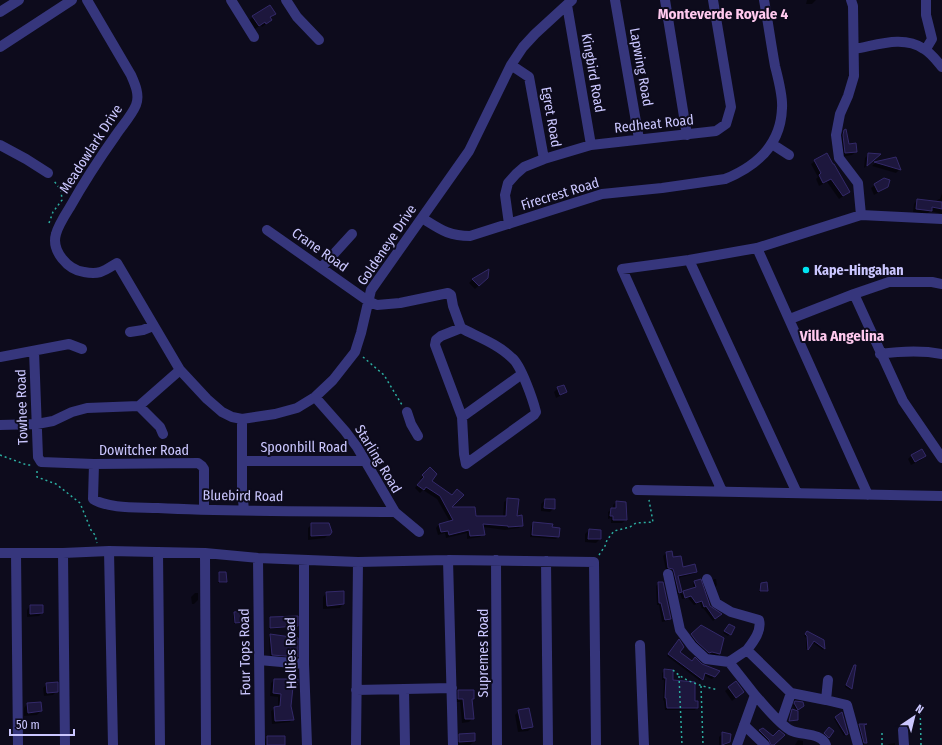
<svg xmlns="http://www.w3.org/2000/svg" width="942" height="745" font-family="'Fira Sans Condensed',sans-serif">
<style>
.shadow{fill:#0007}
.building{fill:#1d173d;stroke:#332969}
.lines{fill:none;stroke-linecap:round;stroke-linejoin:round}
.path{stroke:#2cada0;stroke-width:1.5;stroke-dasharray:2 3;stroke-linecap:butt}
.minor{stroke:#36367c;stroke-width:10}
.poi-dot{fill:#00e4f2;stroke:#0d0b1c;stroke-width:1.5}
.labels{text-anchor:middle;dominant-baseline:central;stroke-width:4;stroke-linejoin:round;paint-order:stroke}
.street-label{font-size:14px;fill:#cbc7ff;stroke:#0d0b1c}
.poi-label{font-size:14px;font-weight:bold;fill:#cbc7ff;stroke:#0d0b1c;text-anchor:start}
.neighbourhood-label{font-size:15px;font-weight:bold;fill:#ffc9ee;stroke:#0d0b1c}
</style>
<rect width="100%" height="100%" fill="#0d0b1c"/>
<path class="shadow" d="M807,0H816L812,4H806Z
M275,13L269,18L271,20L262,27L261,25L255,29L249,20L253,17Z
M844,131L849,145L856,152L852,155L841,157L840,134Z
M869,154L876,158L864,168L865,158Z
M896,158L900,169L896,173L872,166L875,163Z
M815,161L849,192L845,195L839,199L827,182L819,186L816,179L818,177L811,164Z
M875,185L887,186L883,190L874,195L871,188Z
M942,193V214L930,211L927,214L913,212L914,204L917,200L935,202L939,199H940Z
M473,279L485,280L475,289L469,283Z
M558,388L566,392L562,395L556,398L554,392Z
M912,455L925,456L921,460L911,465L908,459Z
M430,469L431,482L450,508L475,517H503L504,502L508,499L516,517L522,525L519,528L505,530L483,527V534L480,537L467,539V533L446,538L445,533L438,535L436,528L439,524L450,522L437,499L423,490L420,493L415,488L421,480L420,479Z
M545,500L554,508L550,512L541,511V504Z
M616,502L625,503L626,520L622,523H611V518L608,519V512L613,509V505Z
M533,523L551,528L558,537L556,539L530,537L531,526Z
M312,524L329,534L325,538L308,540V528Z
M589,530L600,539L596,543L585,542V534Z
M666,553L682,568L696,572L693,574L678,578L682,594L694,589L693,584L695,582L709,606L718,616L713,621L703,608L702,609L700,603L694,605L688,598L682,599L680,593L676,595L666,570L663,556Z
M220,573L226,582L224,583H218V575Z
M714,579H716L717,585L715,587L713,580Z
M659,583L670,619L667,621L662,622L659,605H657L656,586Z
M761,584L767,591L765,592H759L760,585Z
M343,592V604L340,608L323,609V597L326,593Z
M195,593H198V600L194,604H192L191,597Z
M30,606L42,613L39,616L27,617V610Z
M235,613L245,622L243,623L234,624L233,615Z
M270,618L296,626L295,627L269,629V620Z
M728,627L734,628L728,636L723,633Z
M806,633L823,640L824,649L823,650L812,642L806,650V638L804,636Z
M692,634L719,654L716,657L708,655L688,638Z
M271,635L296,656L295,658L270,656L269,637Z
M677,642L679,652L692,662L719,671L712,679L703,675L700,681L667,656Z
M855,666L851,689L850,690L845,687L853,668Z
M665,670L672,681L694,702L697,707L695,710H665L664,701L663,700L664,680H662V673Z
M274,680L296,688L292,691L290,706L293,719L290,722L272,724L271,711L275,708L278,707V697L270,696L271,683Z
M735,682L739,695L732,701L725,691Z
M47,684L57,691L53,695L44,696L43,688Z
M458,691L473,698L471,700L473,718L469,722L462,723L460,702H455V695Z
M796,702L803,706L796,710L793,705Z
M27,704L41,711L37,715L24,716V708Z
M519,711L532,727L528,731L518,732L515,715Z
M835,717L847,733L844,736L834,719Z
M860,725L866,742L863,745H861L857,728Z
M763,729L772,745H770L758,733Z
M723,733L729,742L726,745H719V737Z
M460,735L474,741L470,745H456V739Z
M267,737L284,745H263V741Z
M798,740L803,741V745H795Z
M895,743V745H887L889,744Z"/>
<path class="building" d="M270,5L276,14L270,17L272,20L266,24L265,22L259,26L252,16Z
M846,129L849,144L856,143L857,152L845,153L843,135L844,130Z
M827,153L833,164H834L850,192L843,196L831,179L823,183L819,175L821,173L814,160Z
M868,153L881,154L867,166Z
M896,157L901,170L874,162Z
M884,178L890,180L888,187L878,192L874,184Z
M917,199L942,202V209L932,207V211L916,209Z
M489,269L488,278L479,286L472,279Z
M564,385L567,392L560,395L557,387Z
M922,449L926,456L915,462L911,455Z
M430,467L437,474L432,481L452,495L457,489L464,495L452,507H475L476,516H506L507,498L519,499L517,516L522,515L523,526L508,527V526L483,524L485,535L470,536L469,530L449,535L448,531L441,532L439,524L453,520L440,496L426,487L424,490L417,485L424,477L422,475Z
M545,499H555V509L544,508Z
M616,501L626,502L627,520H613V516H610L611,508H616Z
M533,522L553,524L552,527L560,528L559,537L532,535Z
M311,523H329L332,532L330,535L311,536Z
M589,529L601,530V539H588Z
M672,551L673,557L681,556L683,567L695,564L697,572L678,576L682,592L679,593L674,572L673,569L668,568L666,552Z
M219,572H226L227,582H219Z
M701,579L710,606L722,614L715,619L706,606L704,607L702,601L696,603L691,596L685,598L683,591L696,587L694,581Z
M658,582H663L671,619L665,620L661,603H659Z
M767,582L768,591H760L761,583Z
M344,591V604L327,606L326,592Z
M30,605H43V613L30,614Z
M245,611L246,622L235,623L234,612Z
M298,616V626L270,628V617Z
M729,624L735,627L731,635L724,631Z
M701,625L724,638L720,654L712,652L709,653L697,642L691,634Z
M807,631L824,640L825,649L814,641L808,650L807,636L805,634Z
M270,634L298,638V657L272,655Z
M679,639L684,647L680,652L692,661L695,657L702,664L720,671L715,677L705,673L703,680L668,654Z
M854,665H856L852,689L846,685Z
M664,669L673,670V680L695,682V701H698V708H667L666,698H665L666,678H664Z
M274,679H298L297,688L293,687L291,706L294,720L275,721L274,707L280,706L281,694L273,693Z
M736,681L744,692L736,698L728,687Z
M58,682V692L47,693L46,683Z
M458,690H474V699H472L474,719H465L463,699H458Z
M795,701L803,702L804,706L798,710L794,703Z
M41,702L42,711L28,713L27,703Z
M529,708L533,727L522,729L518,710Z
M792,709L798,711V720L789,721Z
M842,712L848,734L846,735L835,717Z
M859,724H867L864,725L867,743H864Z
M829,727L834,731L829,738L824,733Z
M763,728L773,736L779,730L785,735L774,745H771L769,740L759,730Z
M722,732L731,734L730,742L722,745Z
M475,733V741L459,742V734Z
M267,736H285V745H267Z"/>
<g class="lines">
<path class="path" d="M49,223L53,212L62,200L61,190L54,181
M363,357L384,375L402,405
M0,455L27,465H32
M37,471V477L56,484L80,503L91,530L95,535L97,543
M599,555L605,546L607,540L614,531L630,527L636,523L653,522L649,500
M673,670C685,682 702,686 718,690
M679,676L682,745
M701,686L703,745
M920,703L921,745
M882,745V731"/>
<path class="minor" d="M87,0L131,75C135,84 140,95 136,105C132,115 122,126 116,135C99,159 84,182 70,207C65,215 58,226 56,234C51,251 68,270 84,272C100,275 104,271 117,263L180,370L207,399L222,412L232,417L242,419L275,414L297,408L315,397L333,380L355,352L361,333L371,290L469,151L511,65L523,47L535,34L572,0
M231,0L254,37
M286,0L297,17L319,40
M615,0L639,139
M665,0L687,135
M851,0L853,6L854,76L848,96L840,114L836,135L839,158L858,183L861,215
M567,5L591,145
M0,12L19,0
M0,47L72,0
M855,49C878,45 903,35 924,49C931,53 937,61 942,67
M926,49L932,39L926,15V0
M511,65L529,77L544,159
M772,144L789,155
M0,145L26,159L48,173
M422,218C440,229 448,236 470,236L602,194L662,188L725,179C757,166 781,144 782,108C783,96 778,78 775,66C771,44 768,22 764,0
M509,224L505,195L508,183L516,174L524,167L544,159L591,145L716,131L726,124L731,107L713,0
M267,230L368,301L377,305L400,303L448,293L451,295L453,306L461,328C478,337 498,344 512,358C521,365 533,400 536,412L534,415L466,464L464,454L462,417L435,345L436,340L441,336L461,328
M757,248L868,495
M689,260L797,493
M321,268L352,234
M854,294L903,401L942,458
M790,319L854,294L889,282H932L942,284
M130,332L143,330L153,326
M34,351L38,457L41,462L94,464L198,463L202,466L204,469V510
M880,354C902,351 921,350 942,354
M0,357L69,344L82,349
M315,397L345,431L357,447L395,512L419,532
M139,406L160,427L163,434
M407,412L411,424L418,436
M462,417L522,374
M242,419V490L244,510
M0,425L37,424L53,421L72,412L87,408L139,406L180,370
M242,461H365
M94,464L93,499C108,509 140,507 158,508C237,512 316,511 395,512
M637,490L942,496
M722,491L622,269L689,260L757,248L861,215L942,219
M109,551L113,745
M158,552L160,745
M0,553H63L109,551L205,553L258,558L358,562L448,560L594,562L596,745
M16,553L18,745
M63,553L65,745
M205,553L206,745
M258,558L260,745
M304,560V664L307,745
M448,560L453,745
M496,560L497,745
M546,561L548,745
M668,574L680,630L692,646L706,659L729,662L747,650L791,693L826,700L828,680
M707,579L716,603L731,612L759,620C762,631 753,642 747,650
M640,645L644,745
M259,660L304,664
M729,662L755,695L737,745
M404,689L405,745
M356,690L452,688
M755,695C765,706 778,723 790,730C801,736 821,732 826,745
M826,700L847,705L858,745
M781,722L791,693
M744,725L765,745
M903,730L904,745
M356,745L358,562"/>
</g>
<circle class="poi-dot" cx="806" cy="270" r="4"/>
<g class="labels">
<g class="street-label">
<text transform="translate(641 67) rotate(80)">Lapwing Road</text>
<text transform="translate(593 73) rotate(80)">Kingbird Road</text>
<text transform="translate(551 117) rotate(80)">Egret Road</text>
<text transform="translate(654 124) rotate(-6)">Redheat Road</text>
<text transform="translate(91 149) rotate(-57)">Meadowlark Drive</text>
<text transform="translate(560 194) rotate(-17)">Firecrest Road</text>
<text transform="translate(387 245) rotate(-56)">Goldeneye Drive</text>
<text transform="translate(320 250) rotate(35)">Crane Road</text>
<text transform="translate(22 407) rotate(-92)">Towhee Road</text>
<text x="304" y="447">Spoonbill Road</text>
<text x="144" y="450">Dowitcher Road</text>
<text transform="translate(378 459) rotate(59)">Starling Road</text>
<text transform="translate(243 496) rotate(1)">Bluebird Road</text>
<text transform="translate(245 652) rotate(-91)">Four Tops Road</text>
<text transform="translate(291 653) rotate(-91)">Hollies Road</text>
<text transform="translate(483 653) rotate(-90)">Supremes Road</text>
</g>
<g class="poi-label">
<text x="814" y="270">Kape-Hingahan</text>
</g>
<g class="neighbourhood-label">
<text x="723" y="14">Monteverde Royale 4</text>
<text x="842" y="336">Villa Angelina</text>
</g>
</g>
<g transform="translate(914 717) rotate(35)" stroke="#0d0b1c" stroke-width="3" paint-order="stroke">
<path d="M0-3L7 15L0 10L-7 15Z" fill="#cbc7ff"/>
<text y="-6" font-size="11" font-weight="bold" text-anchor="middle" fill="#cbc7ff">N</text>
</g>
<path d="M10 729v6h64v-6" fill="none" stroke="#cbc7ff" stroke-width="2"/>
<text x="16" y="729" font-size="12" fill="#cbc7ff" stroke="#0d0b1c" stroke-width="3" paint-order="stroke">50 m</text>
</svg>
